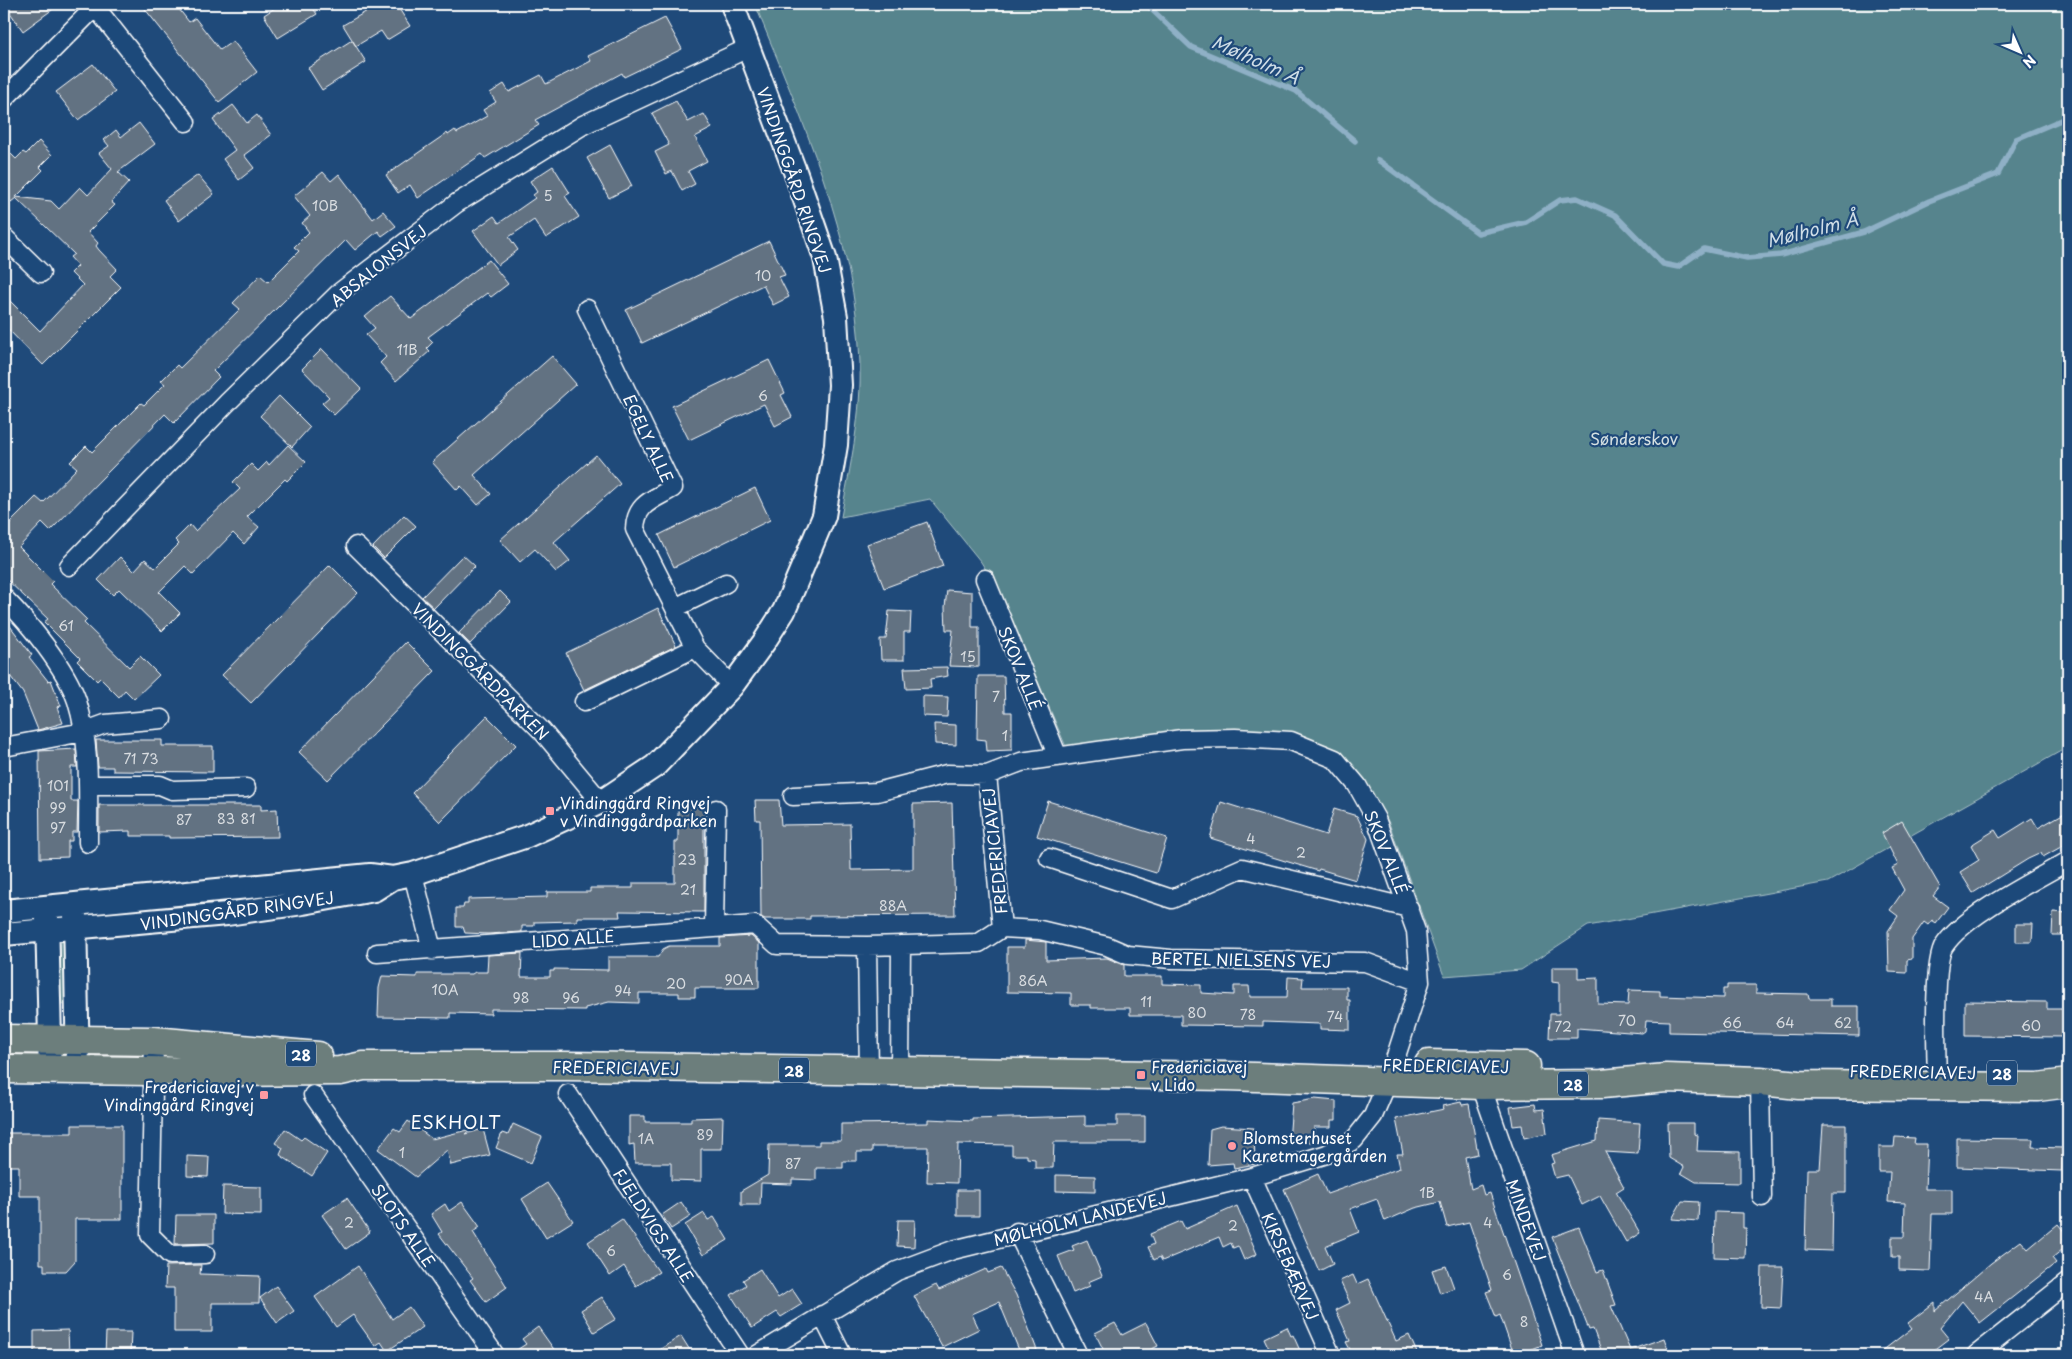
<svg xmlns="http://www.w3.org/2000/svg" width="2072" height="1359" font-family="'Playpen Sans',sans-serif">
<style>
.green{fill:#56848d;stroke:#aac2c6}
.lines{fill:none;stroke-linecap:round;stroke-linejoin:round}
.stream{stroke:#8fb0c6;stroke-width:5.5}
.building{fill:#627282;stroke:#fff}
.minor-casing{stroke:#fff;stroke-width:21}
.tertiary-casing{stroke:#fff;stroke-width:26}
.primary-casing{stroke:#fff;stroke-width:31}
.minor{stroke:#1f4a7a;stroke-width:18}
.tertiary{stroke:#1f4a7a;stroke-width:22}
.primary{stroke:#6c7e7c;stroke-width:28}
.poi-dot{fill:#ff9aa2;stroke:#1f4a7a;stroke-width:2}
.labels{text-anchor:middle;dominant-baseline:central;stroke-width:4.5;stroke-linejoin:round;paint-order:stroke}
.number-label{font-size:14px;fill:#d8dce0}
.shield{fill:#1f4a7a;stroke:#bcc9d7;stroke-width:1}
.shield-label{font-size:15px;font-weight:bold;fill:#fff}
.street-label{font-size:16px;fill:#fff;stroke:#1f4a7a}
.park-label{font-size:16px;fill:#d5e0e2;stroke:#1f4a7a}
.poi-label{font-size:16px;fill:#fff;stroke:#1f4a7a;text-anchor:start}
.water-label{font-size:18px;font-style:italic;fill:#d0dee7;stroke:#1f4a7a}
.neighbourhood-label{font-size:18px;letter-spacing:1px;fill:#fff;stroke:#1f4a7a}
</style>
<rect width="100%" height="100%" fill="#1f4a7a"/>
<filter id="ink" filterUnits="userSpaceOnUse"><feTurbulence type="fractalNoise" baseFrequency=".02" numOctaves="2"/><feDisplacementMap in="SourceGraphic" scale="10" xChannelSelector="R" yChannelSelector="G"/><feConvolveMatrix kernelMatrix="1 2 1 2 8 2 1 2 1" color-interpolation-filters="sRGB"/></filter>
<g filter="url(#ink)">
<path class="green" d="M755,4H2068V747L1828,882L1588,926L1521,970L1444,976L1389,823L1369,788L1336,753L1280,734L1067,749L999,591L981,562L930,499L841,517C850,467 862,413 860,363C856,236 801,119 755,4Z
M61,939H67V1004H60Z"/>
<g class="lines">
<path class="stream" d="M1146,4L1191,47L1296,91L1355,141
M1378,160L1478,233L1526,222L1560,200L1577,198L1615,215L1663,264L1678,267L1704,249L1747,258L1781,255L1864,232L1929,201L1998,174L2016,139L2068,117"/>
</g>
<path class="building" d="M4,4H60L23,31Z
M141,4H175L189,22L195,18L220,50L233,41L257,72L219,102Z
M281,4H310L317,14L278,38L264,15Z
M365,4H396L410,26L387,40L381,31L356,46L343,25L369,10Z
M665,18L682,49L624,77L622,73L535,120L539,125L485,158L482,154L418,198L410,185L398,193L386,175L447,133L448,135L455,130L457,133L487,116L483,110L496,102L490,93L504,84L509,92L541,75L546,84L591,61L588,56Z
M352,40L366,62L322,90L308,68Z
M93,64L115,92L78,120L56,92Z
M676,101L688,122L704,114L712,128L695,137L707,161L688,171L695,184L682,191L672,171L666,174L655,152L669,145L652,113Z
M233,105L247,123L257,115L271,135L244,155L254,168L239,180L223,159L235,150L213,120Z
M139,123L155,144L118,172L129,182L111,202L115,205L88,232L98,243L96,246L99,250L117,269L110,276L121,287L43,365L4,325V295L40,331L83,285L71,273L78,266L70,257L74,254L16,198L11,202L4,195V147L16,159L23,152L26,154L39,141L52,155L40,167L43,170L16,197L51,201L59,209L80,187L88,195L112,169L99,153L109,146L104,140L116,130L121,137Z
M610,145L632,186L609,198L587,158Z
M553,166L570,193L565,196L579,217L546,238L534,220L509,237L518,250L498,265L473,231L494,216L499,223L535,198L533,195L537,192L530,181Z
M323,172L331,181L339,174L373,219L383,211L396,226L382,236L378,231L355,250L346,240L213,371L219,377L174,423L165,414L50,531L42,523L19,547L53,581L50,584L87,620L84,623L129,667L140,656L159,675L134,699L125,690L119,697L100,678L97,681L77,661L80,658L44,622L48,619L4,577V529L36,497L43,503L77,468L70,462L86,446L92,452L141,403L144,405L165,384L161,381L177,365L180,368L240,309L233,303L260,275L268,282L299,251L294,247L309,232L302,223L310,216L294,196Z
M198,175L214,194L179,221L164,200Z
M769,241L785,275L779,277L789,297L773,305L763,285L642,343L626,310Z
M489,260L508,284L491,297L487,293L428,337L433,342L427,348L430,351L396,381L380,363L386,357L366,335L375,328L365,317L390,296L411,319Z
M322,349L361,389L334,415L322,403L329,397L302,369Z
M552,356L576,384L474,475L491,494L478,505L461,486L457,490L432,462Z
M769,360L785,393L781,395L792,417L775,426L764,404L689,440L672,406Z
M279,396L310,427L292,447L260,416Z
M288,445L306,462L287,481L285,479L247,517L259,527L244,544L233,533L193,574L185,566L159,592L180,613L162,631L119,589L113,595L98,580L120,557L134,571L145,559L155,568L179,544L175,540L190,525L195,531L240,489L233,482L251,464L258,471L267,462L269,465Z
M596,455L620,484L554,542L570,561L556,572L535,549L520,562L500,540Z
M755,488L770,520L674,567L659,535Z
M404,515L416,526L384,558L373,547Z
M927,522L943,566L884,588L867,544Z
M463,555L475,566L434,608L422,597Z
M330,565L358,593L251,703L222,675Z
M947,590L972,592V627H979V667L949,666L953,630H946L945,607Z
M500,591L511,602L470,644L459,633Z
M658,608L676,646L584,690L566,653Z
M889,611L911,612L910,632H904V660H881L880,639H886Z
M4,618L32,655L29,657L48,681L51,680L61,706L57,707L63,723L38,730L23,693L4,668Z
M406,642L435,671L328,780L299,752Z
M947,667L948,676L930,679L931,688L906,689L904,668Z
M978,676H1004L1005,712H1012V750L987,751L986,740L977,739Z
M923,696L948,697L947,717L923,716Z
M487,716L516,745L440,822L412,793Z
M934,724L956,725V745L935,744Z
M96,740H162V746H213V772L113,771V767H98Z
M76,749L77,767H71V801H78L77,832H72V841H68V857L40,858L39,751Z
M755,800H779L781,825L850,824L851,870L913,869V804L952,803L955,915L810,916V919H765L761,917L760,820H756Z
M682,801H710L705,808L704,828V912L619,911L620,917H577V921L534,922V926H522V932L488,934L465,933L463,927H456V908H463L464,904H468V899L547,897V892H590V888H633V883H675V842H678V804H682Z
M1048,801L1167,838L1156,873L1037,836Z
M1221,802L1326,835L1334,809L1357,816L1368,839L1356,880L1319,869L1318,871L1210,838Z
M99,805H261V810L277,809L278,837L169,838V836H130V831L99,832Z
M2068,811V843L2043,857L2041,853L2028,859L1973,893L1960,872L1979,860L1971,845L1995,830L2000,838L2032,818L2038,828Z
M1902,821L1940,887L1933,896L1948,907L1936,923L1932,920L1928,925L1924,922L1912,939V959L1907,960V973L1889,972L1888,931L1898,916L1890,910L1904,890L1892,868L1898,865L1882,833Z
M2053,912L2068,913V935H2052Z
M2016,924H2033L2032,942H2016Z
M751,936L759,943V988H695V997H679V993H639V1003L609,1002L585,1008V1010L493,1009H491V1014L450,1013V1018L378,1017L379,988L382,976L417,977V974H472L475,972H487L488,955L522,953L521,977H550V971H554V969L608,970V957H658L663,949L669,946H720V938Z
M1025,940L1046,942V960L1107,958L1124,965V976H1162V984L1201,985V993L1234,995V986H1249L1250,997H1287L1288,977L1303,978L1302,987H1347V1000H1350V1030L1320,1029V1024L1263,1022V1026L1181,1025V1015H1130V1008H1091V1005H1071V993L1007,992V947H1025Z
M1552,967H1578V979L1598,978V1004L1628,1005L1629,990L1660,991V996L1723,998V989H1727V985H1756V993L1808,994L1809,999H1831V1006H1859V1036L1669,1032V1021L1646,1020L1645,1031L1642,1033L1577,1028V1038H1549L1550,1014H1559V983L1552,982Z
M1965,1001L2047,1002V1009H2068V1037L1965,1036Z
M1315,1099L1336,1101V1120H1331V1127H1314V1142H1289L1292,1103Z
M1461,1102L1462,1105L1469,1104L1478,1154L1465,1157L1471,1189L1481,1185L1484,1195L1490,1193L1542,1345L1518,1355H1514L1500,1315L1496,1317L1486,1292L1492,1290L1469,1222L1447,1227L1440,1202L1415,1208L1385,1221L1377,1199L1350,1209L1359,1232L1325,1246L1333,1264L1319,1271L1284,1189L1318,1174L1327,1194L1400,1168L1397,1154H1403L1396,1119L1444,1109L1443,1106Z
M1535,1104L1536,1110L1544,1109L1547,1133L1524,1138L1522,1125L1513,1126L1510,1107Z
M629,1116H645V1122H691V1118L723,1117L722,1149H701V1181L671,1180V1163H635L634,1144L629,1145Z
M1085,1116V1126H1117V1116H1145V1142H1054L1053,1168H1035V1159L1027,1158V1155H1012V1145L958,1144L957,1183L927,1182L928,1147H872V1152H857V1161H843V1168H816V1180L792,1179V1184L761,1183L760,1205H741V1191L768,1175L769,1145H819V1141H841V1124L928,1123V1119L973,1121V1119Z
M1598,1120L1640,1123L1638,1154L1605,1152L1624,1187L1616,1192L1640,1233L1626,1242L1600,1196L1582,1205L1568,1175L1555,1178L1551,1164L1554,1163L1551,1155L1597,1141Z
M408,1121L432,1139L471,1129L465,1134L483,1129L490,1155L451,1165L447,1150L416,1177L378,1149L394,1128L400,1132Z
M1668,1123H1694V1134L1698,1135L1697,1151L1740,1152V1183L1696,1182L1681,1173L1684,1167L1669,1158Z
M513,1124L542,1137L531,1163L496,1148L502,1133L508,1135Z
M72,1125H122V1219H75V1261L66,1271H44V1264H40V1196H19V1166H4V1133H72Z
M1823,1125H1846V1193H1833L1832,1251L1805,1250L1807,1169H1820Z
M1221,1126L1254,1128L1255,1164L1234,1168L1233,1163L1208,1165L1210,1129Z
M285,1129L301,1140L304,1137L327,1153L312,1176L280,1155L283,1148L275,1143Z
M1895,1137L1915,1138L1914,1144H1927L1925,1189H1952V1214H1932L1930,1271L1899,1270V1257H1892V1237H1904L1905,1203L1888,1202L1890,1172H1879V1147H1894Z
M1957,1138L2033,1139L2032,1147L2063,1148L2062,1171L1957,1167Z
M187,1156L209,1157L208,1177L187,1176Z
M1056,1175L1095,1176V1192L1056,1191Z
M547,1183L573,1221L546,1238L522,1199Z
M223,1186L261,1187V1215L222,1214Z
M957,1190H979V1216H957Z
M347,1198L370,1232L346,1249L322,1215Z
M1682,1201L1699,1202L1698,1221L1672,1219Z
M462,1202L480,1227L473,1232L507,1287L486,1302L470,1280L473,1278L439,1234L442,1232L431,1214L445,1204L449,1211Z
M681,1202L691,1216L671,1229L662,1215Z
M1237,1206L1257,1254L1244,1260L1238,1246L1233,1248L1231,1243L1223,1247L1219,1237L1162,1261L1160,1257L1154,1260L1148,1247L1154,1244L1150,1234L1181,1221L1185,1229Z
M1715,1212L1743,1213V1228H1746L1745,1258L1714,1257Z
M704,1213L708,1220L714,1217L728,1240L703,1255L685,1225Z
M176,1215H214V1243L175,1244Z
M622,1219L659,1272L636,1286L624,1266L610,1276L588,1242Z
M898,1220H915L914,1247L897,1246Z
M2058,1224L2067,1235L2063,1239L2068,1245L2052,1258L2056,1263L1980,1323L1962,1301L1940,1328L1949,1339L1928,1355H1877L1912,1328L1908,1323L1935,1302V1311L1991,1263L2021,1241L2028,1249Z
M1579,1227L1597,1272L1603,1270L1616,1305L1611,1306L1630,1350L1664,1338L1669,1352L1661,1355H1603L1593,1329L1589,1330L1552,1237Z
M1087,1240L1102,1276L1088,1282L1090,1286L1073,1293L1058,1256L1074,1250L1072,1246Z
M201,1265L200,1274L260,1276L259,1303H212V1332H174V1288H165L166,1266Z
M358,1266L392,1319L409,1307L423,1327L387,1351L381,1342L375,1346L353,1315L336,1327L315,1297Z
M1446,1266L1454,1288L1440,1293L1432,1270Z
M1762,1267H1783L1781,1308L1761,1307Z
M1001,1268L1016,1295L1037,1350L1021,1355L999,1302L972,1314L979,1329L942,1347L914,1296L936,1285L939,1290L986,1269L988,1273Z
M760,1269L778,1298L792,1289L802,1304L781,1317L777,1312L752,1328L731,1295L746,1285L743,1280Z
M1353,1275L1357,1284L1368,1279L1396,1341L1409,1335L1418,1355H1353L1346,1342L1350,1341L1336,1310L1350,1303L1340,1281Z
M276,1286L294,1311L277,1323L260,1298Z
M602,1297L616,1319L594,1332L581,1310Z
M1115,1323L1122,1335L1146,1323L1158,1346L1140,1355H1106L1095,1333Z
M538,1327L558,1355H509L526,1344L522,1339Z
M1287,1327L1291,1336L1293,1335L1302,1355H1272L1264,1338Z
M68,1330L69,1355H34V1331Z
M106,1332H131L130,1355H105Z
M681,1336L693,1355H651Z"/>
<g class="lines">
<defs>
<path id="minor" d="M93,4L186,122
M4,99L98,4
M4,237L41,273
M587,309L673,488C653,500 636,503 635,529L695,648L732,686
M356,546L542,731L601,802
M69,566L227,403L340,292L457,203L583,125L748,48
M985,579L1058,757
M4,598C29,623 66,668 77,701C91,746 88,796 88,843
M675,608L726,583
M584,702L695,648
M4,747L83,732L105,724L162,719
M88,785H160L172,790L246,788
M793,796L877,792L947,774L987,775L1002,928
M1049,858L1172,899L1242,868L1409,908
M413,874L432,950
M714,928L716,809
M1002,928L1040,930L1107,946L1128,955L1171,959L1365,962L1420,982
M867,946L869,1071
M377,953L755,925L777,945L867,946L979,943L1002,928
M154,1041L150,1235L170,1255L205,1254
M900,1071L901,945
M1760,1081L1762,1197
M1481,1085L1575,1355
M1937,1087C1937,1061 1932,964 1944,946C1964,915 2034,881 2068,861
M568,1094L740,1355
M313,1095L495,1355
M1252,1177L1331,1355
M1017,1232L1078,1355
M822,1315L842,1355
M757,1355L897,1271L953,1250L1252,1177L1327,1154L1354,1140L1373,1116L1388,1081L1420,982L1416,931L1376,819L1357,785L1335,759L1291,741L1235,738L1182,739L1021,762L987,775
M1976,1355L2068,1282"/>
<path id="tertiary" d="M4,911L370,875L393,878L413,874L527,836L601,802L655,766L732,686L764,642L784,611L824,516L836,445L840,385L836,317L825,258L796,174L732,4
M75,914L78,1071
M47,918L50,1039L49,1071
M4,934L227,914L303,903L374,890L393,878"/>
<path id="primary" d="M4,1039L154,1041L318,1056
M1429,1064L1526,1066
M4,1069L219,1072L340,1071L363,1066H568L1226,1076L1481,1085L1602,1084L1666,1078L1760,1081L1799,1085L2038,1087L2068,1083"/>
</defs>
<use href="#minor" class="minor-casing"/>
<use href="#tertiary" class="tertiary-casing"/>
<use href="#primary" class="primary-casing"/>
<use href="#minor" class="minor"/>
<use href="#tertiary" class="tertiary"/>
<use href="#primary" class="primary"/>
</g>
</g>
<g class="poi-dot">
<rect x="545" y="806" width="10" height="10" rx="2.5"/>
<rect x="1136" y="1070" width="10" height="10" rx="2.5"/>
<rect x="259" y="1090" width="10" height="10" rx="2.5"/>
<circle cx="1232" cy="1146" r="5"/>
</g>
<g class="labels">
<g class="number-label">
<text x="548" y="195">5</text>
<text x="325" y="205">10B</text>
<text x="763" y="275">10</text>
<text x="407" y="349">11B</text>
<text x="763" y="395">6</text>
<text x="66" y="625">61</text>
<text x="968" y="656">15</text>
<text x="996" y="696">7</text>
<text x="1005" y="735">1</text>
<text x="130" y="758">71</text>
<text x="150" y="758">73</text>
<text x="58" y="785">101</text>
<text x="58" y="807">99</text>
<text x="226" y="818">83</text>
<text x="248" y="818">81</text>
<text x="184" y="819">87</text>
<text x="58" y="827">97</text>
<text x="1251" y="838">4</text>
<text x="1301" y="852">2</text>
<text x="687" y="859">23</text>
<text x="688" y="889">21</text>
<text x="893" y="905">88A</text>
<text x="739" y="979">90A</text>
<text x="1033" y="980">86A</text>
<text x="676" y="983">20</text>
<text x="445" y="989">10A</text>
<text x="623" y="990">94</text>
<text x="521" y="997">98</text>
<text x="571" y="997">96</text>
<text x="1146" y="1001">11</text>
<text x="1197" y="1012">80</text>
<text x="1248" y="1014">78</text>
<text x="1335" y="1016">74</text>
<text x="1627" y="1020">70</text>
<text x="1732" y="1022">66</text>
<text x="1785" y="1022">64</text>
<text x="1843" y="1022">62</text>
<text x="2031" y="1025">60</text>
<text x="1563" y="1026">72</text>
<text x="705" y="1134">89</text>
<text x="646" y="1138">1A</text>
<text x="402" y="1152">1</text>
<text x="793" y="1163">87</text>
<text x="1427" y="1192">1B</text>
<text x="349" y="1222">2</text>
<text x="1488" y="1222">4</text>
<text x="1233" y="1225">2</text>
<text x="611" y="1250">6</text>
<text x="1507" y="1274">6</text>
<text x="1984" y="1296">4A</text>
<text x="1524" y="1321">8</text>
</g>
<g class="shield">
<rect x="286" y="1041.5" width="30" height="25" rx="4"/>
<rect x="779" y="1057.5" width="30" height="25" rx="4"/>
<rect x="1987" y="1060.5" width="30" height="25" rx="4"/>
<rect x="1558" y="1071.5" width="30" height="25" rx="4"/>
</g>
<g class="shield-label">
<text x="301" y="1054">28</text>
<text x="794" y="1070">28</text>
<text x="2002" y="1073">28</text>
<text x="1573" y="1084">28</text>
</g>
<g class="street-label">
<text transform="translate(795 180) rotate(71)">VINDINGGÅRD RINGVEJ</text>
<text transform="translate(378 265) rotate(-39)">ABSALONSVEJ</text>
<text transform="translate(649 438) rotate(65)">EGELY ALLE</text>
<text transform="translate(1021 668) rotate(68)">SKOV ALLÉ</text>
<text transform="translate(481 671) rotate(45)">VINDINGGÅRDPARKEN</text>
<text transform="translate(994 851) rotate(-96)">FREDERICIAVEJ</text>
<text transform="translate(1387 852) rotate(68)">SKOV ALLÉ</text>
<text transform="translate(237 910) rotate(-8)">VINDINGGÅRD RINGVEJ</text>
<text transform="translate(573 938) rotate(-4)">LIDO ALLE</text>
<text transform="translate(1241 959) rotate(1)">BERTEL NIELSENS VEJ</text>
<text transform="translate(1446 1065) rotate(1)">FREDERICIAVEJ</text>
<text transform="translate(616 1067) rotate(1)">FREDERICIAVEJ</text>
<text transform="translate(1913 1071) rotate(1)">FREDERICIAVEJ</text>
<text transform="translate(1080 1218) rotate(-14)">MØLHOLM LANDEVEJ</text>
<text transform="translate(1527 1220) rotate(70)">MINDEVEJ</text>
<text transform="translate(404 1225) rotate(55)">SLOTS ALLE</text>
<text transform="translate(654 1225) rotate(57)">FJELDVIGS ALLE</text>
<text transform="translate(1291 1266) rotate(66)">KIRSEBÆRVEJ</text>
</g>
<g class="park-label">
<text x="1634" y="438">Sønderskov</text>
</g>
<g class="poi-label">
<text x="560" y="802">Vindinggård Ringvej<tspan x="560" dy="18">v Vindinggårdparken</tspan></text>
<text x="1151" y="1066">Fredericiavej<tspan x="1151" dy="18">v Lido</tspan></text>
<text x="254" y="1086" text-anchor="end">Fredericiavej v<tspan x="254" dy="18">Vindinggård Ringvej</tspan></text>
<text x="1242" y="1137">Blomsterhuset<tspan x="1242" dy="18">Karetmagergården</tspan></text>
</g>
<g class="water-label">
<text transform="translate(1256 59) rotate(24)">Mølholm Å</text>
<text transform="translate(1812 229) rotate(-14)">Mølholm Å</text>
</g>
<g class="neighbourhood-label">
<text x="456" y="1121">ESKHOLT</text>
</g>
</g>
<rect width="2072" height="1359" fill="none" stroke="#1f4a7a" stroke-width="20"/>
<rect x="10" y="10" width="2052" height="1339" fill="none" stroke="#fff" stroke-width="2" filter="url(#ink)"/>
<g transform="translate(2020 52) rotate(135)" stroke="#1f4a7a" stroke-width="4" paint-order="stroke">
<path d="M0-4L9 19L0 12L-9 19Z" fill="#ffffff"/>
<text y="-8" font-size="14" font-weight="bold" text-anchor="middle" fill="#ffffff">N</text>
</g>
</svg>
